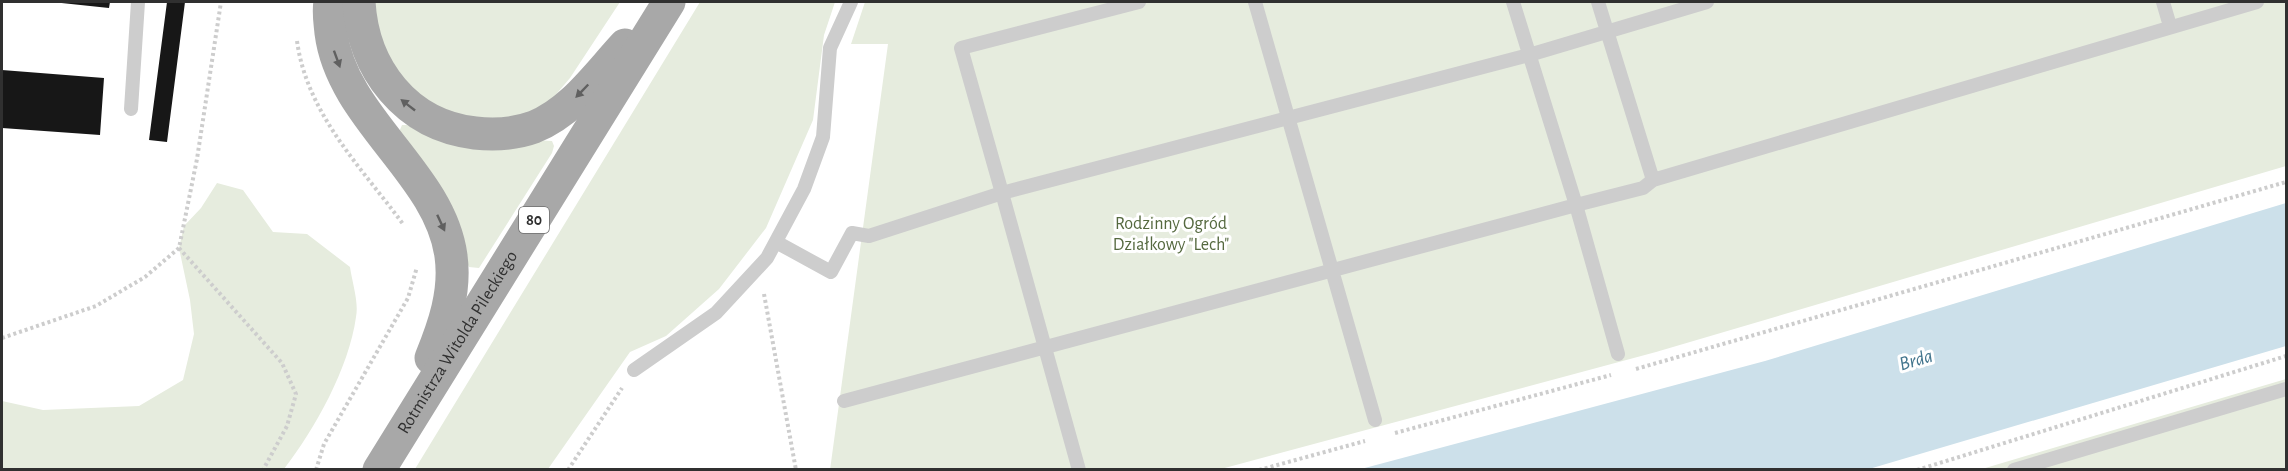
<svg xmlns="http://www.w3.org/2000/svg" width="2288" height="471" font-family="'Alegreya Sans',sans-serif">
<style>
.green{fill:#e6ecde}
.water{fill:#cce0ea}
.building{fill:#171717}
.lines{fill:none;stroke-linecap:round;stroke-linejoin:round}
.path{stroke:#cdcdcd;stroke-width:4;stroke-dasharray:3 3;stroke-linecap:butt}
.service{stroke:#cdcdcd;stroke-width:14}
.primary{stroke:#a8a8a8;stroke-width:33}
.oneway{fill:#606060}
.labels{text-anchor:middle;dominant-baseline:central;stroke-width:6;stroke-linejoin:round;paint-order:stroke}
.shield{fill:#fff;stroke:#6e6e6e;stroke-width:1.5}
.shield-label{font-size:16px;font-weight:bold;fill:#303030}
.park-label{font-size:18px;fill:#55693f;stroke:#fff}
.street-label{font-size:18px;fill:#303030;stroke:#fff}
.water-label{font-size:20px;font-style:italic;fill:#42758d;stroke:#fff}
</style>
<rect width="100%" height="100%" fill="#fff"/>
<path class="green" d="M366,2H620L570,78L547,105L512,119H477L438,110L388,76Z
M700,2H835L824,35L813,120L766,228L719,289L666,336L630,352L548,469H415Z
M865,2H2286V166L1656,352L1221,469L830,470L888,44H851Z
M402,125H407L424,134L552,141L554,146L552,153L479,268L469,267L399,132Z
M217,183L243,190L273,232L307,234L350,267C352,282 359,302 356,317C349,368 315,429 284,469H2V401L43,410L139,406L183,380L194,334L190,300L179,248L184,226L201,208Z
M2286,379V469H1982Z"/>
<path class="water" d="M2286,203V346L1869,469H1361L1765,361Z"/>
<path class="building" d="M52,2H110L109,8Z
M167,2H185L167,142L149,140Z
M2,70L104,78L100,135L2,128Z"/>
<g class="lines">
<path class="path" d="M297,41C307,114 361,167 403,224
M179,248L282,363L296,394L287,426L263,470
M764,294L796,470
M2,338L96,306L145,277L179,248L197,159L221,2
M1636,369L2286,182
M1395,433L1611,375
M316,470L324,444L408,298L417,267
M568,470L622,388
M1259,470L1365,441
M1917,470L2286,356"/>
<path class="service" d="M1139,2L961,48L1002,193L1529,55L1707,2
M1255,2L1375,420
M1598,2L1653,180L2257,2
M2163,2L2170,26
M131,109L138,2
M776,242L831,272L852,233L869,236L1002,193L1079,470
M1618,354L1576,205L1643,188L1653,180
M634,370L716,313L767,258L804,189L823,137L830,48L851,2
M844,401L1576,205L1513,2
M2014,470L2286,389"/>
<g class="primary">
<path d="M330,2C328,12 330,22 331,33C342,119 440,173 451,256C456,292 444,326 431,358"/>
<path d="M359,2C363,69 406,125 475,133C494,135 515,134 534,127C572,112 598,74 625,45"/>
<path id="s1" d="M379,470L669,2"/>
</g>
</g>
<defs><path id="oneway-solid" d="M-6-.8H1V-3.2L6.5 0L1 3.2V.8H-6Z" transform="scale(1.5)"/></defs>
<g class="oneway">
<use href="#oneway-solid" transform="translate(337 59) rotate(70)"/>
<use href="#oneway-solid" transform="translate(582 91) rotate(134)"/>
<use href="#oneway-solid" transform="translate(408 105) rotate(-142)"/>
<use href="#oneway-solid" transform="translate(441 223) rotate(65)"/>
</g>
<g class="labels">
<rect class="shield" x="519" y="207" width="30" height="26" rx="4.5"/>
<g class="shield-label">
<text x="534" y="220">80</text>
</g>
<g class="park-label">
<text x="1171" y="224">Rodzinny Ogród<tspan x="1171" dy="21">Działkowy "Lech"</tspan></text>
</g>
<g class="street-label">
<text stroke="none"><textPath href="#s1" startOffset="150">Rotmistrza Witolda Pileckiego</textPath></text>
</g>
<g class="water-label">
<text transform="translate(1916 360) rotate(-16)">Brda</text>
</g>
</g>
<rect width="2288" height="471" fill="none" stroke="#303030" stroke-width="6"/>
</svg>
